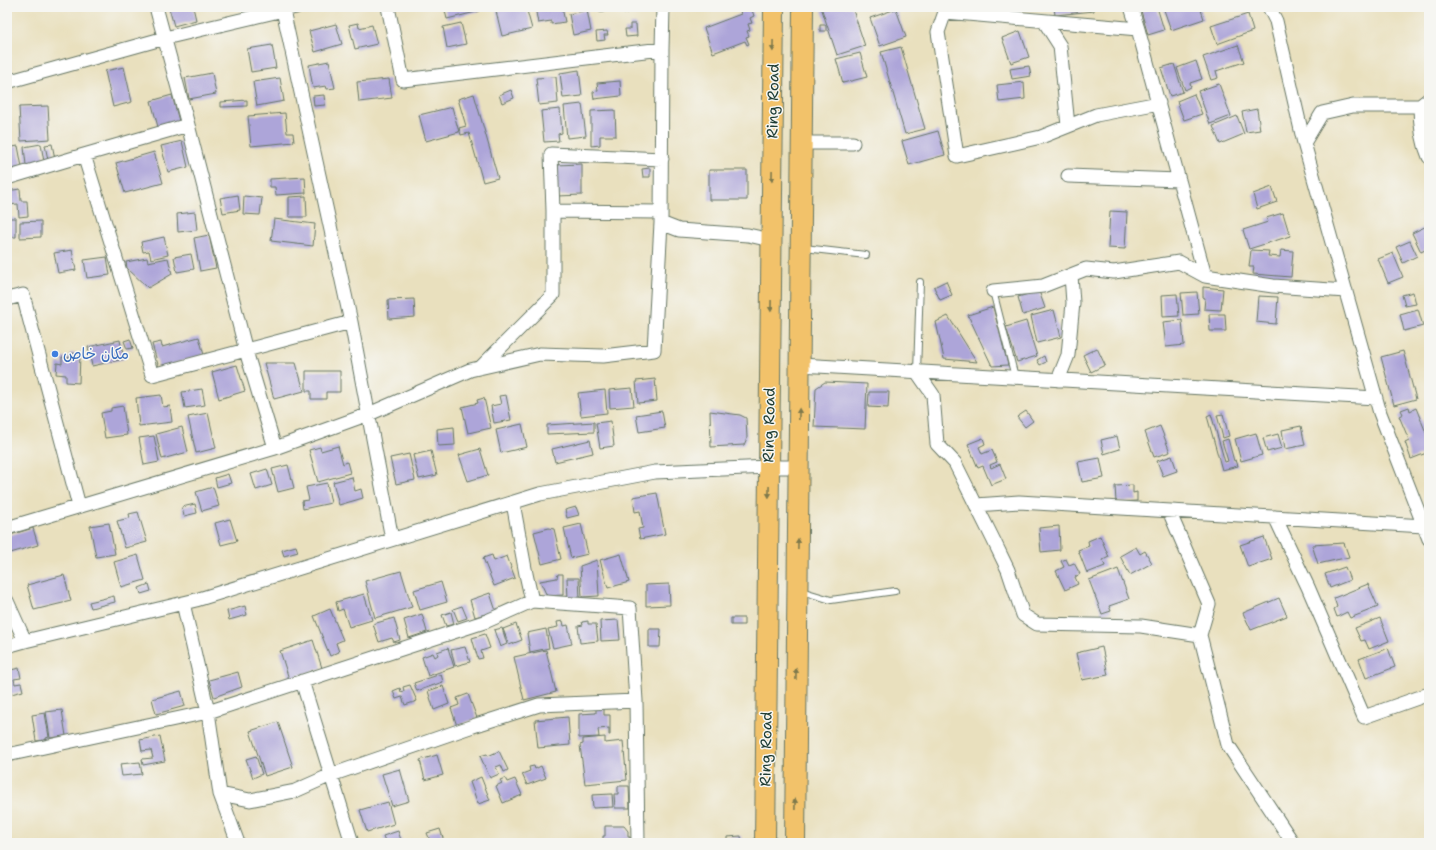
<svg xmlns="http://www.w3.org/2000/svg" width="1436" height="850" font-family="'Shantell Sans','Playpen Sans Arabic',sans-serif">
<style>
.building{fill:#ada5d9}
.lines{fill:none;stroke-linecap:round;stroke-linejoin:round}
.service-casing{stroke:#667664;stroke-width:8}
.minor-casing{stroke:#667664;stroke-width:15}
.primary-casing{stroke:#667664;stroke-width:22}
.service{stroke:#fff;stroke-width:6}
.minor{stroke:#fff;stroke-width:13}
.primary{stroke:#f2c26a;stroke-width:20}
.oneway{fill:#7e794c}
.shop-dot{fill:#3f7fe0;stroke:#f6f6f2;stroke-width:1.5}
.labels{text-anchor:middle;dominant-baseline:central;stroke-width:3;stroke-linejoin:round;paint-order:stroke}
.street-label{font-size:15px;fill:#1f3d34;stroke:#f6f6f2}
.shop-label{font-size:15px;fill:#366cbe;stroke:#f6f6f2;text-anchor:start}
</style>
<rect width="100%" height="100%" fill="#f6f6f2"/>
<filter id="ink" filterUnits="userSpaceOnUse"><feTurbulence type="fractalNoise" baseFrequency=".025" numOctaves="2"/><feDisplacementMap in="SourceGraphic" scale="8" xChannelSelector="R" yChannelSelector="G"/><feConvolveMatrix kernelMatrix="1 2 1 2 8 2 1 2 1" color-interpolation-filters="sRGB"/></filter>
<filter id="wash" filterUnits="userSpaceOnUse"><feTurbulence type="fractalNoise" baseFrequency=".012" numOctaves="4" result="noise"/><feDisplacementMap in="SourceGraphic" scale="16" xChannelSelector="R" yChannelSelector="G"/><feGaussianBlur stdDeviation="0.9" result="paint"/><feColorMatrix in="noise" values="0 0 0 0 0 0 0 0 0 0 0 0 0 0 0 0 0 1.4 0 .05"/><feComposite in="paint" operator="in"/></filter>
<g filter="url(#wash)">
<rect width="100%" height="100%" fill="#e9e0be"/>
<g id="blocks">
<path class="building" d="M173,7H193L196,20L174,26L169,8Z
M444,7H479L480,11L447,19Z
M511,7H526L532,29L502,36L496,11Z
M535,7H562L565,22L551,24V21L538,23Z
M598,7H615V9L599,12Z
M622,7H628L630,12L624,14Z
M751,7L754,16L750,18L752,23L748,24L750,30L747,31L749,36L746,37L749,44L747,45L745,41L713,53L704,28L741,14L740,11Z
M821,7H852L865,46L837,55Z
M1054,7H1094V11L1055,15Z
M1157,7L1164,30L1148,35L1141,11Z
M1163,7H1200L1204,19L1171,30Z
M896,9L906,37L880,46L870,18Z
M587,10L591,31L573,35L569,14Z
M1248,14L1253,31L1217,44L1211,26Z
M358,23L359,28L372,25L377,44L355,49L349,25Z
M461,23L466,44L447,48L443,27Z
M336,24L342,44L315,52L309,31Z
M630,24H636L637,36L626,37L625,29H630Z
M820,25H826V31H820Z
M607,31L608,35H604L605,40L597,41L596,32Z
M1020,31L1029,57L1011,63L1002,38Z
M272,45L276,68L251,72L247,49Z
M1238,45L1244,62L1216,71L1218,78L1211,80L1203,57Z
M901,47L925,129L905,134L881,52Z
M860,53L867,77L843,83L836,59Z
M329,61L335,88L327,89L326,86L313,88L309,65Z
M1196,61L1202,79L1190,83L1191,87L1185,90L1177,68Z
M1174,64L1183,92L1170,96L1161,68Z
M1029,66L1031,76L1012,79L1010,69Z
M124,67L132,102L113,107L105,71Z
M579,70L582,96L563,98L560,73Z
M212,73L216,94L189,99L185,78Z
M556,77L558,103L539,105L536,78Z
M280,78L284,101L257,106L253,82Z
M389,79L392,98L359,102L357,82Z
M620,81L621,96L594,99L593,92L598,91L597,83Z
M1024,82L1025,99L999,102L997,85Z
M1219,84L1231,116L1210,124L1198,91Z
M511,90L514,98L502,103L499,95Z
M474,94L498,178L483,182L469,133L461,135L459,128L466,126L458,99Z
M1194,94L1202,114L1184,120L1177,101Z
M172,95L179,121L158,127L151,101Z
M324,95L325,105L314,106L313,96Z
M247,100V106L221,107V102Z
M582,104L586,136L567,138L564,106Z
M48,106L50,139L21,141L19,107Z
M452,107L459,132L426,141L419,115Z
M560,109L562,133L558,134L559,141L544,142L541,111Z
M1257,109L1260,130L1246,132L1242,112Z
M615,110L616,136H600V145L591,146V111Z
M285,113L287,133H293L294,142L251,146L248,116Z
M1237,116L1244,134L1220,144L1213,126Z
M938,131L945,155L909,165L902,141Z
M182,141L188,167L168,172L161,146Z
M41,144L44,162L26,165L24,147Z
M52,144L55,159L48,160L45,145Z
M18,146L22,167L7,170V148Z
M154,152L163,183L125,193L116,163Z
M582,164V195L557,196L556,165Z
M650,168V177H643L642,169Z
M709,170H747V200H709Z
M305,177L306,193L276,195L275,187H270V179Z
M1272,187L1277,202L1257,209L1253,194Z
M20,189L21,201H27L28,216L19,217L18,204L7,205V191Z
M238,195L240,210L223,213L220,198Z
M244,196L262,198L260,215L243,214Z
M306,196L307,217H289V197Z
M1110,211L1127,212L1125,249L1108,248Z
M195,212L197,230L178,232L177,214Z
M1283,213L1290,236L1249,249L1243,230L1268,222L1266,218Z
M7,218H16V237H7Z
M274,219L315,224L313,246L271,241Z
M41,221V237L20,238V222Z
M1429,225V248L1421,252L1412,233Z
M209,235L216,268L200,271L194,238Z
M164,237L168,255L151,259L149,251L143,252L141,242Z
M1410,241L1417,256L1403,263L1396,247Z
M72,250L76,270L58,273L54,253Z
M1251,250L1269,251L1268,256L1280,257L1281,250L1293,251L1291,277L1253,274L1254,267H1249Z
M1393,253L1403,277L1388,283L1378,259Z
M191,254L194,269L177,272L174,257Z
M107,257L110,275L87,278L84,260Z
M147,258L148,262L168,258L172,274L148,288L127,268L126,262Z
M946,281L952,295L940,300L934,287Z
M1203,287L1223,289L1221,310L1204,309L1205,298L1203,297Z
M1039,291L1045,308L1023,315L1018,297Z
M1197,292L1199,314L1183,315L1181,293Z
M1413,292L1416,304L1405,306L1402,295Z
M1177,294L1179,316L1163,317L1162,295Z
M1258,296L1278,297L1276,324L1256,322Z
M414,299L415,317L389,319L388,300Z
M993,307L1008,365L992,366L968,315Z
M1418,309L1423,326L1404,331L1400,314Z
M1054,310L1061,337L1037,343L1031,316Z
M1209,314H1225L1226,331H1210Z
M948,316L977,362L944,359L936,322Z
M1182,320L1184,345L1166,347L1163,322Z
M1026,321L1037,356L1017,362L1006,327Z
M199,337L204,355L159,368L152,344L161,342L162,347Z
M130,339L133,348L127,349L124,341Z
M120,340L124,359L92,366L88,347Z
M1097,348L1105,365L1091,372L1083,355Z
M1403,351L1416,399L1394,405L1381,357Z
M70,353L80,354L79,383L66,382V375L56,374L57,363L62,364V357L70,358Z
M1044,356L1046,362L1040,365L1037,360Z
M264,363H296L304,391L274,399Z
M237,365L245,391L219,399L212,372Z
M306,371H340V392H326V399H311V391H306Z
M655,379L657,401L638,403L636,381Z
M825,382L867,384L865,429L814,427L816,388Z
M632,388L634,406L610,408L609,390Z
M202,389L205,405L185,408L182,392Z
M605,390L607,413L581,416L578,393Z
M869,392H889L888,408L868,407Z
M161,395L163,407L170,406L172,422L139,426L136,398Z
M506,395L511,420L494,423L491,406L501,404L499,396Z
M484,398L491,428L468,433L462,407L478,403L477,400Z
M123,406L127,435L105,438L101,413L111,411V408Z
M1409,407L1410,411L1416,408L1429,440V452L1411,459L1405,442L1409,440L1399,416L1403,414L1401,410Z
M662,411L665,428L639,432L636,415Z
M710,411L740,415L746,418L747,438L744,445L711,447Z
M1026,411L1033,421L1025,427L1017,417Z
M208,413L216,448L196,453L188,417Z
M1211,414L1225,462L1228,461L1222,441L1228,439L1234,461L1236,460L1238,466L1222,470L1207,416Z
M1223,414L1229,436L1223,438L1217,415Z
M611,421L614,446L600,448L596,423Z
M594,422V432L547,434V425Z
M522,424L527,447L501,453L496,430Z
M1160,426L1170,452L1154,457L1145,432Z
M1301,426L1305,445L1285,449L1282,430Z
M182,427L188,452L162,459L156,434Z
M454,427L455,445L438,446L437,429Z
M1256,433L1262,455L1241,461L1235,439Z
M1278,434L1282,448L1267,452L1263,438Z
M154,436L159,462L144,465L139,438Z
M1117,436L1120,449L1104,454L1101,440Z
M983,438L985,444L979,447L982,454L992,450L997,462L990,465L991,468L1000,464L1006,479L991,485L983,466L978,468L968,444Z
M590,440L593,453L555,462L552,449Z
M338,446L343,464L347,462L350,473L318,482L309,450L320,447L321,451Z
M480,449L488,475L468,481L459,455Z
M431,451L437,475L419,479L413,455Z
M409,454L415,480L396,484L390,458Z
M1172,456L1177,471L1163,476L1157,461Z
M1100,458L1104,478L1082,482L1078,462Z
M288,465L294,488L278,492L272,469Z
M267,469L272,485L256,490L251,474Z
M228,474L231,483L217,487L215,478Z
M352,477L355,491L361,489L363,498L339,505L333,482Z
M327,483L331,503L303,509L302,501L309,500L306,487Z
M1133,485V493L1137,492V501L1116,502L1115,486Z
M213,487L219,506L202,511L196,492Z
M657,493L665,534L640,539L638,529L643,528L640,511L635,512L633,497Z
M195,504L197,513L184,516L182,507Z
M576,507L579,515L567,518L565,510Z
M138,512L147,542L125,548L117,521L130,518L129,514Z
M230,519L237,541L221,545L215,523Z
M109,523L115,554L96,557L90,526Z
M581,524L588,554L571,558L564,528Z
M1059,526L1060,550L1041,552L1039,528Z
M33,528L38,545L7,554V536Z
M549,528L554,529L561,559L542,564L534,532Z
M1100,536L1109,557L1103,560L1105,566L1087,573L1078,550L1089,546L1088,541Z
M1264,537L1272,559L1248,567L1240,545Z
M1344,543L1349,557L1318,564L1312,545Z
M296,546L298,552L284,556L282,550Z
M1136,547L1140,554L1145,551L1152,563L1130,575L1120,556Z
M621,554L629,582L608,588L600,560Z
M138,555L145,580L121,587L114,562Z
M492,555L494,561L507,556L515,578L494,586L483,558Z
M1066,559L1069,565L1074,563L1080,574L1075,577L1078,584L1065,590L1056,571L1064,567L1061,561Z
M597,560L599,596L582,597L580,566Z
M1345,567L1350,580L1330,588L1325,574Z
M1118,569L1129,599L1109,606L1111,611L1102,614L1089,580Z
M401,571L412,607L375,618L365,581Z
M558,574H563V595L547,596L540,581L557,578Z
M64,575L71,601L34,610L27,585Z
M567,578H579L580,599H568Z
M441,582L447,602L420,610L414,590Z
M149,584L151,591L141,594L139,588Z
M669,584L670,605L646,606V585Z
M1368,584L1378,607L1350,618L1347,612L1337,617L1334,609L1337,607L1334,598Z
M490,593L496,611L475,617L470,600Z
M364,594L372,620L349,627L343,609L338,611L336,602Z
M114,596L115,602L91,608L89,602Z
M1279,598L1287,616L1251,630L1243,613Z
M245,606L247,615L229,620L227,611Z
M462,606L467,618L458,621L453,609Z
M330,609L343,640L336,643L339,652L330,656L314,616Z
M451,612L454,624L446,626L442,615Z
M422,614L427,632L409,638L404,620Z
M394,618L400,640L394,642L392,638L379,642L373,624Z
M731,618H744V625H731Z
M1380,618L1389,641L1369,649L1365,640L1361,641L1355,628Z
M618,620L620,640L601,641L600,621Z
M563,621L564,626L568,625L572,644L553,648L548,629L558,627L557,622Z
M588,621V624H596L598,641L580,643L578,626L583,625L582,622Z
M516,624L522,640L509,645L503,629Z
M502,628L507,644L500,647L494,630Z
M546,629L549,648L530,652L527,633Z
M649,629H661L660,647H649Z
M485,634L490,648L481,651L483,658L478,659L472,638Z
M313,640L322,668L289,679L280,651Z
M465,647L470,662L455,666L451,650Z
M1102,647L1108,675L1082,680L1076,653Z
M448,648L454,667L428,676L422,657L433,653L435,657L438,655L437,652Z
M1388,648L1395,667L1366,678L1359,659Z
M546,650L556,692L524,700L514,657Z
M19,668L21,678L14,679L15,684L21,683L23,691L7,695V671Z
M238,672L242,687L214,697L209,680Z
M441,674L443,682L417,691L414,683Z
M410,685L417,701L405,705L402,697L396,699L393,691L400,688L401,692L404,691L403,687Z
M443,686L449,704L434,710L428,691Z
M181,691L185,706L156,714L152,699Z
M468,694L477,718L457,726L451,708L459,705L457,698Z
M596,707H604V715H610V735H609V728L598,729L599,737L579,738V714L596,713Z
M62,710L66,736L50,738L46,712Z
M45,713L49,737L46,738V740L36,741L32,715Z
M568,717L570,745L538,748L535,720Z
M278,722L293,767L265,776L250,731Z
M160,736L165,761L143,765L142,759L153,758L151,750L142,751L140,740Z
M605,737V743L623,741L627,780L585,784L580,745L583,744V739Z
M499,751L508,770L504,772L501,765L496,767L499,774L490,778L480,756L487,754L488,756Z
M437,755L443,775L425,780L420,760Z
M256,756L262,774L253,778L246,759Z
M140,762L142,774L122,776L120,764Z
M534,766L535,769L541,766L546,778L527,785L522,774L530,771L529,767Z
M400,769L409,801L392,806L382,774Z
M481,777L490,800L478,804L470,782Z
M505,778L507,782L515,779L522,795L503,803L496,786L502,783L500,780Z
M618,786H629L630,808H615L614,794H618Z
M612,794L613,807L593,808L592,795Z
M388,802L394,824L367,832L360,810Z
M605,826H624L628,831V837H630V843H603V836H605Z
M440,829L444,841L431,843L427,833Z
M398,831L402,843H382L385,841L383,836Z
M741,836L742,843H727V837Z
M427,839L428,843H414Z"/>
</g>
</g>
<g filter="url(#ink)">
<use href="#blocks" fill-opacity="0" stroke="#667664" stroke-width="1"/>
<g class="lines">
<defs>
<path id="service" d="M804,248L866,255
M993,291L1015,377
M917,372L920,282
M801,591L831,600L895,591"/>
<path id="minor" d="M156,7L188,125L246,351L275,448
M945,7V12L1138,29L1205,276L1179,262L1114,272L1086,269L1043,286L993,291
M1131,7L1138,29
M1269,7L1276,21L1304,143L1380,413L1429,539
M283,10L351,322L392,539
M945,12L938,32L957,156L1041,137L1096,115L1159,103
M1044,21L1060,46L1068,126
M662,49L663,7
M7,82L165,38L296,7
M1420,106C1420,124 1422,141 1429,157
M188,125L84,155L152,375L351,322
M802,143H853
M1304,143L1322,113L1353,106H1420L1429,99
M1068,176L1179,180
M7,178L84,155
M553,211L661,212
M661,223L679,230L748,235L771,240
M1205,276L1273,286L1346,291
M7,299L23,295L79,506
M800,365L1376,398
M481,367L553,295V211L551,154L662,159
M917,372L933,395L937,444L955,463L993,539L1008,570L1023,615L1037,624L1141,626L1200,635
M1058,380L1068,355L1073,303L1071,275
M976,505L1019,502L1424,526
M1169,511L1209,604L1200,635L1228,745L1293,843
M1275,517L1308,587L1364,717L1429,694
M7,528L275,448L369,414L470,370L540,354L603,356L654,350L661,223L662,49L403,80L388,7
M7,601L25,641
M532,601L630,608L636,701
M183,603L208,712L220,794L238,843
M7,646L25,641L196,600L540,494L655,472L769,467H798
M302,681L352,843
M7,755L208,712L487,621L532,601L526,574L513,503
M220,794L250,800L295,791L331,775L473,726L539,705L636,701L638,843"/>
<path id="primary" d="M765,843L774,7
M795,843L803,7"/>
</defs>
<use href="#service" class="service-casing"/>
<use href="#minor" class="minor-casing"/>
<use href="#primary" class="primary-casing"/>
<use href="#service" class="service"/>
<use href="#minor" class="minor"/>
<use href="#primary" class="primary"/>
</g>
<defs><path id="oneway-solid" d="M-6-.8H1V-3.2L6.5 0L1 3.2V.8H-6Z"/></defs>
<g class="oneway">
<use href="#oneway-solid" transform="translate(773 46) rotate(91)"/>
<use href="#oneway-solid" transform="translate(772 176) rotate(91)"/>
<use href="#oneway-solid" transform="translate(771 306) rotate(91)"/>
<use href="#oneway-solid" transform="translate(799 414) rotate(-89)"/>
<use href="#oneway-solid" transform="translate(769 492) rotate(91)"/>
<use href="#oneway-solid" transform="translate(798 544) rotate(-89)"/>
<use href="#oneway-solid" transform="translate(796 674) rotate(-89)"/>
<use href="#oneway-solid" transform="translate(795 804) rotate(-89)"/>
</g>
</g>
<circle class="shop-dot" cx="55" cy="354" r="4"/>
<g class="labels">
<g class="street-label">
<text transform="translate(773 101) rotate(-89)">Ring Road</text>
<text transform="translate(769 425) rotate(-89)">Ring Road</text>
<text transform="translate(766 749) rotate(-89)">Ring Road</text>
</g>
<g class="shop-label">
<text x="63" y="354">مكان خاص</text>
</g>
</g>
<rect width="1436" height="850" fill="none" stroke="#f6f6f2" stroke-width="24"/>
</svg>
